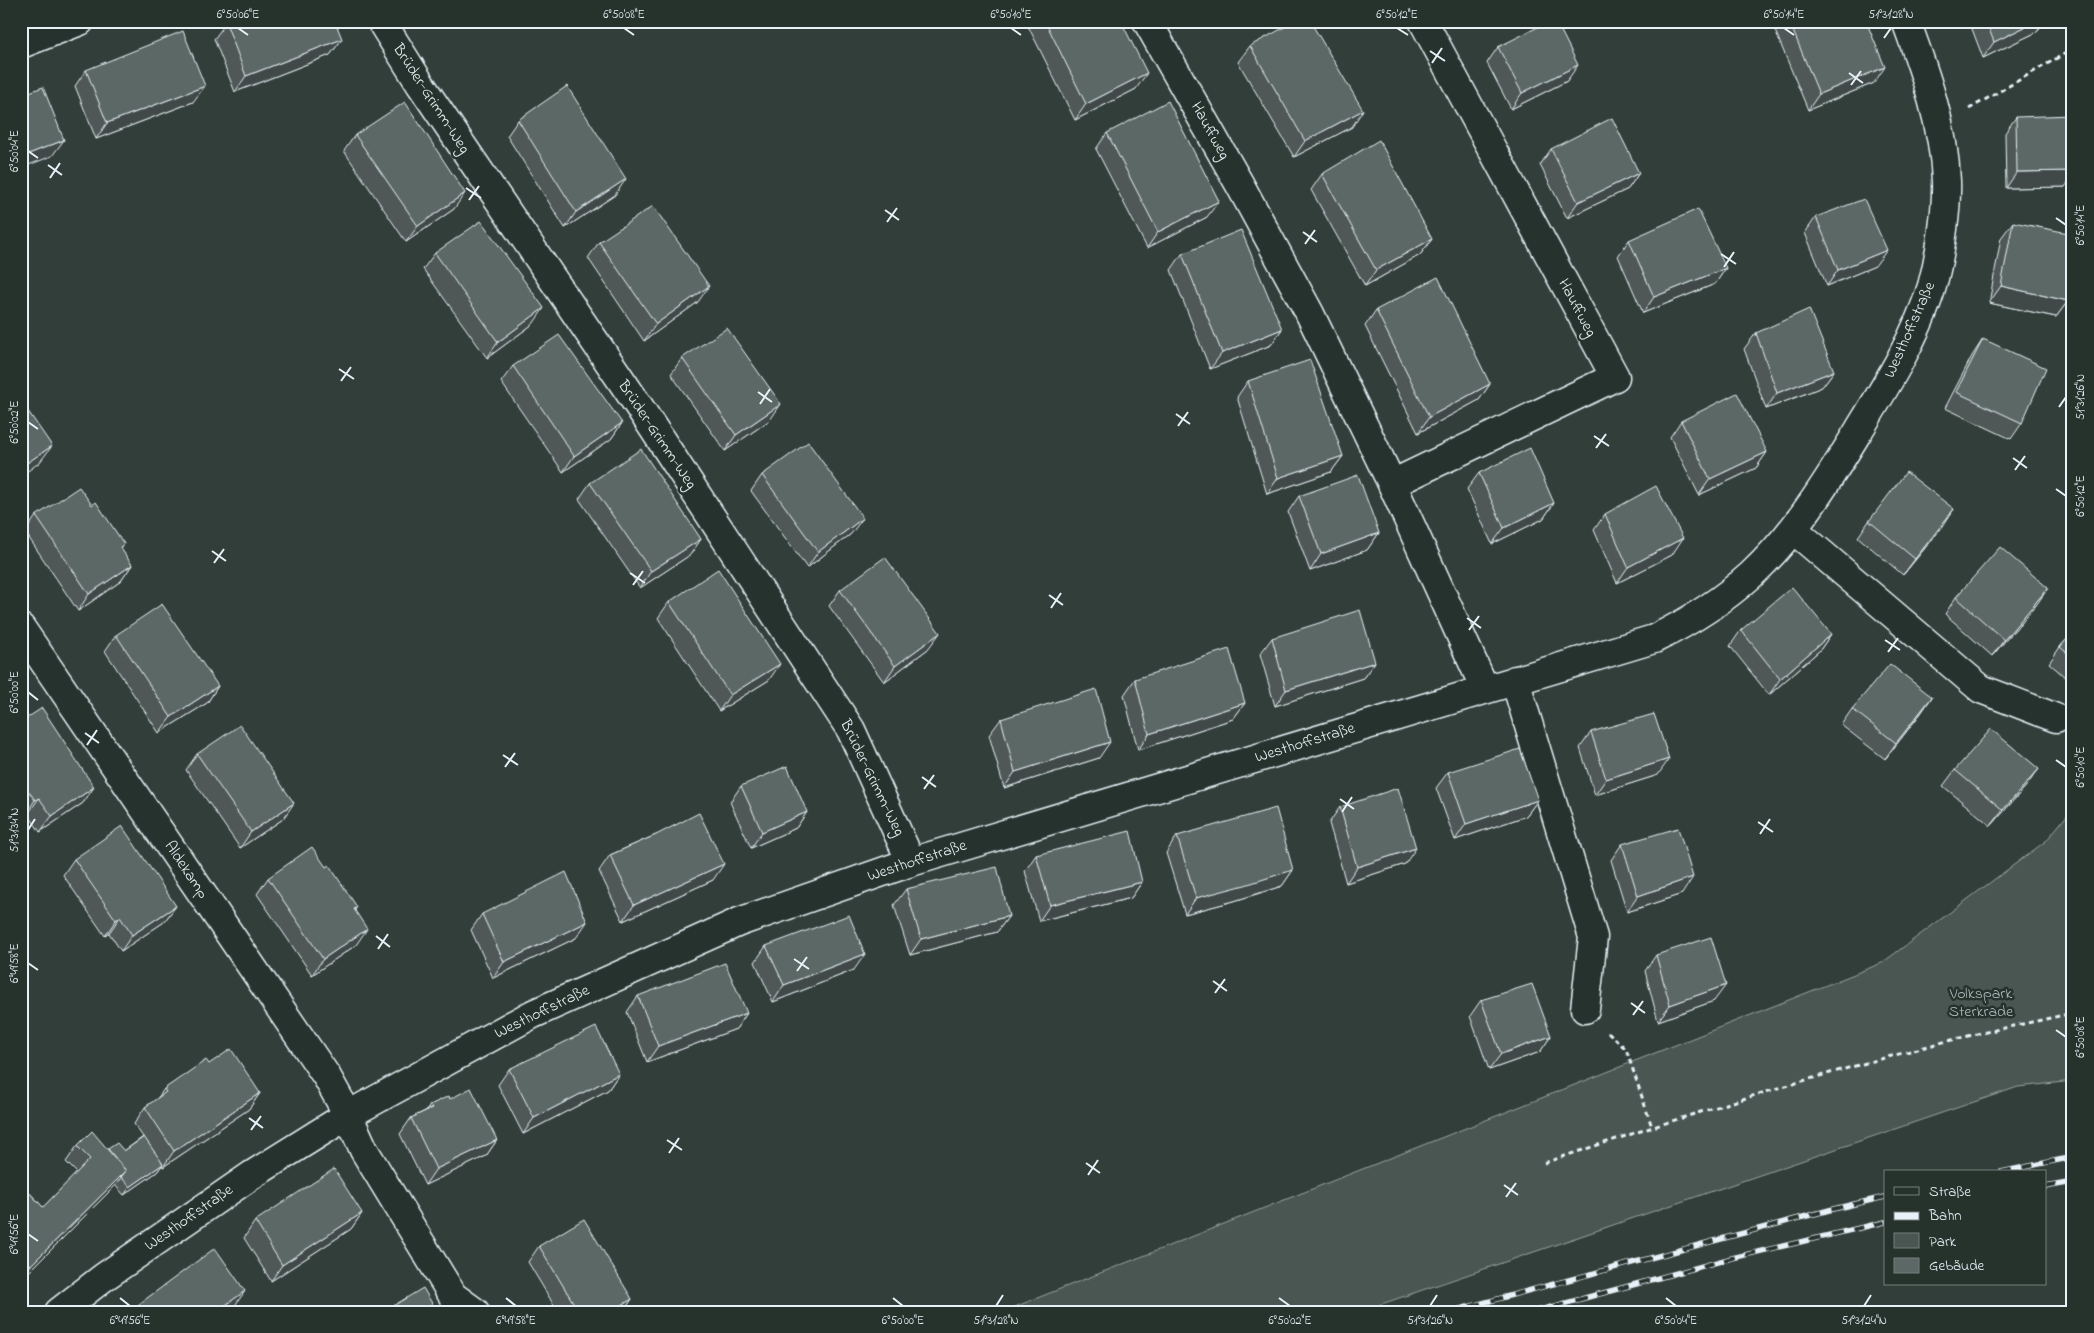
<svg xmlns="http://www.w3.org/2000/svg" width="2094" height="1333" font-family="'Indie Flower',sans-serif">
<style>
.green{fill:#495651;stroke:#98a4a4}
.lines{fill:none;stroke-linecap:round;stroke-linejoin:round}
.minor-casing{stroke:#e8f1f8;stroke-width:31}
.path{stroke:#e8f1f8;stroke-width:3;stroke-dasharray:5 4;stroke-linecap:butt}
.minor{stroke:#26332d;stroke-width:28}
.rail-casing{stroke:#e8f1f8;stroke-width:5.5}
.rail{stroke:#26332d;stroke-width:4;stroke-dasharray:11;stroke-linecap:butt}
.wall{fill:#4f5957;stroke:#e8f1f8}
.shaded-wall{fill:#404947;stroke:#e8f1f8}
.building{fill:#5c6865;stroke:#e8f1f8}
.ticks{fill:none;stroke:#e8f1f8;stroke-width:2}
.labels{text-anchor:middle;dominant-baseline:central;stroke-width:5;stroke-linejoin:round;paint-order:stroke}
.street-label{font-size:16px;fill:#e8f1f8;stroke:#26332d}
.park-label{font-size:16px;fill:#b0bbbe;stroke:#26332d}
.neatline{fill:none;stroke:#e8f1f8;stroke-width:2}
.ticks-label{font-size:12px;text-anchor:middle;fill:#e8f1f8}
</style>
<rect width="100%" height="100%" fill="#323e39"/>
<filter id="ink" filterUnits="userSpaceOnUse"><feTurbulence type="fractalNoise" baseFrequency=".02" numOctaves="2"/><feDisplacementMap in="SourceGraphic" scale="10" xChannelSelector="R" yChannelSelector="G"/><feConvolveMatrix kernelMatrix="1 2 1 2 8 2 1 2 1" color-interpolation-filters="sRGB"/></filter>
<g filter="url(#ink)">
<path class="green" d="M2073,808V1081L2018,1087L1358,1312H1002L1882,963L2046,841Z"/>
<g class="lines">
<defs>
<path id="minor" d="M381,21L421,85L638,405L851,730L911,862
M1147,21L1240,185L1310,314L1392,484L1485,689
M21,44L80,21
M1392,484L1615,377L1423,21
M1794,530L1981,689L2056,718
M21,628L327,1077L348,1115L364,1150L453,1296L475,1312
M1515,680L1593,937L1585,1009
M59,1312L104,1277L252,1175L348,1115L533,1014L739,922L911,862L1654,639C1689,622 1722,601 1751,575C1796,533 1827,482 1859,430C1886,386 1917,336 1932,286C1940,257 1947,211 1946,181C1944,126 1925,73 1906,21"/>
</defs>
<use href="#minor" class="minor-casing"/>
<path class="path" d="M1969,109L2073,49
M1608,1032L1626,1049L1652,1127
M1544,1163C1666,1122 1789,1083 1914,1050C1966,1035 2020,1025 2073,1013"/>
<use href="#minor" class="minor"/>
<defs>
<path id="rail" d="M2001,1172L2073,1157
M2045,1187L2073,1182
M1449,1312L1833,1209L1885,1197
M1533,1312L1732,1258L1885,1222"/>
</defs>
<use href="#rail" class="rail-casing"/>
<use href="#rail" class="rail"/>
</g>
<path class="wall" d="M1029,21H1121L1136,89L1075,120L1027,24Z
M1212,21H1228L1216,28Z
M1771,21H1866L1874,83L1808,110Z
M1969,21H2044L2037,32L1983,58Z
M226,23L342,39L330,55L235,92L214,39Z
M1250,46L1352,127L1294,157L1238,62Z
M1498,47L1567,81L1511,109L1487,63Z
M86,70L193,102L96,139L75,86Z
M2016,117L2065,187L2006,188L2005,133Z
M518,120L615,195L565,228L507,136Z
M1107,133L1207,217L1147,248L1096,149Z
M355,135L454,209L406,242L344,151Z
M1551,149L1639,173L1628,189L1567,218L1540,165Z
M1322,174L1432,239L1420,255L1365,286L1311,190Z
M1816,217L1875,266L1827,286L1805,233Z
M2013,222L2068,301L2056,317L1989,303L2001,238Z
M1629,240L1726,268L1715,284L1643,313L1618,256Z
M599,242L698,302L644,341L588,258Z
M435,253L533,324L487,358L423,269Z
M1182,254L1282,329L1271,345L1210,369L1171,270Z
M1376,310L1490,384L1479,400L1418,433L1365,326Z
M1756,333L1834,371L1822,387L1766,409L1744,349Z
M1983,339L2022,423L2011,439L1945,408L1972,356Z
M682,358L770,420L725,451L671,374Z
M513,366L622,423L611,439L563,472L501,382Z
M1248,381L1343,456L1331,472L1267,494L1237,397Z
M1681,421L1767,452L1756,468L1699,495L1670,437Z
M1479,473L1554,503L1543,519L1492,544L1467,489Z
M762,475L851,534L807,568L751,491Z
M590,483L701,539L690,555L640,588L579,499Z
M1299,496L1379,533L1367,550L1310,571L1288,512Z
M92,505L124,544L121,549L132,565L121,581L78,611L25,532L36,516Z
M1605,514L1672,555L1617,583L1594,530Z
M1869,521L1943,526L1903,575L1858,537Z
M840,590L928,649L884,682L829,606Z
M1956,597L2037,604L1992,656L1945,614Z
M669,602L769,680L719,711L658,618Z
M1741,630L1831,634L1820,650L1769,695L1730,646Z
M2073,632V684L2049,663L2060,647Z
M116,635L218,686L207,703L159,733L105,651Z
M1272,638L1375,662L1363,678L1275,706L1260,654Z
M1135,679L1245,703L1233,719L1138,750L1124,695Z
M1932,697L1921,713L1885,759L1841,725L1852,709Z
M1001,719L1099,758L1004,788L989,735Z
M21,722L94,787L83,803L40,832L28,814L24,817L21,813Z
M1591,732L1658,775L1595,795L1580,748Z
M197,754L283,819L240,848L186,770Z
M1955,770L2027,785L1991,826L1943,786Z
M1448,772L1538,800L1526,816L1455,840L1436,788Z
M741,786L807,812L796,828L751,848L730,802Z
M1340,807L1405,864L1346,883L1329,823Z
M656,835L713,880L623,921L599,871L610,855Z
M1177,836L1293,870L1282,886L1234,901L1185,914L1166,853Z
M1622,844L1682,894L1627,912L1611,860Z
M1036,855L1142,882L1131,898L1039,921L1025,871Z
M74,859L176,906L164,922L121,951L109,933L105,936L63,875Z
M326,867L357,907L355,910L356,945L312,975L257,894L268,878Z
M906,889L1009,916L997,932L910,955L894,905Z
M482,914L576,938L493,978L471,930Z
M766,946L854,970L773,1002L755,962Z
M1656,955L1714,1001L1658,1021L1645,971Z
M638,996L747,1013L736,1029L647,1062L627,1012Z
M1481,1000L1551,1036L1540,1052L1489,1070L1470,1016Z
M209,1064L260,1093L249,1109L163,1167L162,1165L157,1172L124,1195L115,1185L21,1280V1184L43,1207L77,1173L66,1162L77,1146L124,1151L143,1137L134,1124L145,1107L157,1099L164,1089Z
M509,1069L619,1074L608,1090L523,1134L498,1085Z
M450,1099L497,1140L486,1156L425,1185L400,1134L411,1118L427,1110L430,1105Z
M362,1213L351,1229L271,1281L244,1238L255,1221Z
M539,1246L632,1299L623,1312H558L528,1262Z
M139,1304L234,1307L227,1312H133Z"/>
<path class="shaded-wall" d="M1221,21H1228L1216,28Z
M2037,21H2044L2037,32L1983,58L1994,42Z
M342,39L330,55L235,92L246,76Z
M1578,65L1567,81L1511,109L1522,93Z
M1885,67L1874,83L1808,110L1819,94Z
M1147,73L1136,89L1075,120L1086,104Z
M205,86L193,102L96,139L107,123Z
M1363,110L1352,127L1294,157L1305,141Z
M64,140L52,156L21,168V157Z
M2073,171V176L2065,187L2006,188L2017,172Z
M1639,173L1628,189L1567,218L1578,202Z
M626,179L615,195L565,228L576,212Z
M465,193L454,209L406,242L418,226Z
M1219,201L1207,217L1147,248L1158,232Z
M1432,239L1420,255L1365,286L1376,270Z
M1887,250L1875,266L1827,286L1838,270Z
M1726,268L1715,284L1643,313L1654,297Z
M709,286L698,302L644,341L656,324Z
M2001,286L2068,301L2056,317L1989,303Z
M544,308L533,324L487,358L498,342Z
M1282,329L1271,345L1210,369L1222,353Z
M1834,371L1822,387L1766,409L1777,393Z
M1490,384L1479,400L1418,433L1429,417Z
M781,404L770,420L725,451L736,435Z
M622,423L611,439L563,472L574,456Z
M52,446L40,462L21,476V467Z
M1767,452L1756,468L1699,495L1710,479Z
M1343,456L1331,472L1267,494L1278,478Z
M1554,503L1543,519L1492,544L1504,528Z
M1954,509L1943,526L1903,575L1915,559Z
M863,518L851,534L807,568L818,552Z
M1379,533L1367,550L1310,571L1321,554Z
M1683,538L1672,555L1617,583L1628,567Z
M701,539L690,555L640,588L651,571Z
M132,565L121,581L78,611L89,594Z
M2048,588L2037,604L1992,656L2004,640Z
M940,633L928,649L884,682L895,666Z
M1831,634L1820,650L1769,695L1780,679Z
M1375,662L1363,678L1275,706L1286,690Z
M780,664L769,680L719,711L730,695Z
M218,686L207,703L159,733L171,717Z
M1932,697L1921,713L1885,759L1896,743Z
M1245,703L1233,719L1138,750L1149,734Z
M1110,742L1099,758L1004,788L1015,772Z
M1669,759L1658,775L1595,795L1606,779Z
M2039,769L2027,785L1991,826L2003,810Z
M94,787L83,803L40,832L52,816Z
M39,798L28,814L24,817L35,800Z
M1538,800L1526,816L1455,840L1466,824Z
M294,803L283,819L240,848L251,832Z
M807,812L796,828L751,848L762,832Z
M1416,848L1405,864L1346,883L1357,867Z
M724,864L713,880L623,921L634,905Z
M1293,870L1282,886L1234,901L1185,914L1196,898Z
M1693,877L1682,894L1627,912L1638,896Z
M1142,882L1131,898L1039,921L1050,905Z
M176,906L164,922L121,951L132,935Z
M1009,916L997,932L910,955L921,939Z
M120,917L109,933L105,936L116,920Z
M587,922L576,938L493,978L504,962Z
M367,929L356,945L312,975L323,959Z
M865,954L854,970L773,1002L784,985Z
M1726,985L1714,1001L1658,1021L1670,1005Z
M747,1013L736,1029L647,1062L658,1046Z
M1551,1036L1540,1052L1489,1070L1501,1054Z
M619,1074L608,1090L523,1134L534,1118Z
M260,1093L249,1109L163,1167L174,1151Z
M497,1140L486,1156L425,1185L436,1169Z
M163,1164L157,1172L124,1195L130,1187Z
M126,1171L114,1187L21,1280L31,1265Z
M362,1213L351,1229L271,1281L282,1265Z
M245,1291L234,1307L227,1312H216Z
M632,1299L623,1312H610Z"/>
<path class="building" d="M229,21H335L342,39L246,76L226,23Z
M1045,21H1121L1147,73L1086,104Z
M1296,21H1310L1363,110L1305,141L1250,46Z
M1550,21H1556L1578,65L1522,93L1498,47Z
M1789,21H1866L1885,67L1819,94Z
M1986,21H2037L1994,42Z
M183,31L205,86L107,123L86,70Z
M567,86L626,179L576,212L518,120Z
M43,87L64,140L21,157V95Z
M1168,101L1219,201L1158,232L1107,133Z
M405,102L465,193L418,226L355,135Z
M2073,115V171L2017,172L2016,117Z
M1612,118L1639,173L1578,202L1551,149Z
M1379,140L1432,239L1376,270L1322,174Z
M1864,199L1887,250L1838,270L1816,217Z
M653,206L709,286L656,324L599,242Z
M1698,209L1726,268L1654,297L1629,240Z
M481,221L544,308L498,342L435,253Z
M2013,222L2073,234V271L2068,301L2001,286Z
M1241,230L1282,329L1222,353L1182,254Z
M1438,277L1490,384L1429,417L1376,310Z
M1809,309L1834,371L1777,393L1756,333Z
M727,328L781,404L736,435L682,358Z
M559,335L622,423L574,456L513,366Z
M1983,339L2046,368L2022,423L1956,392Z
M1310,360L1343,456L1278,478L1248,381Z
M1737,393L1767,452L1710,479L1681,421Z
M21,401L52,446L21,467Z
M808,442L863,518L818,552L762,475Z
M1530,448L1554,503L1504,528L1479,473Z
M641,449L701,539L651,571L590,483Z
M1906,472L1954,509L1915,559L1869,521Z
M1358,475L1379,533L1321,554L1299,496Z
M1656,486L1683,538L1628,567L1605,514Z
M79,487L92,505L96,502L124,544L120,547L132,565L89,594L36,516Z
M2000,547L2048,588L2004,640L1956,597Z
M885,557L940,633L895,666L840,590Z
M718,569L780,664L730,695L669,602Z
M1792,587L1831,634L1780,679L1741,630Z
M162,604L218,686L171,717L116,635Z
M1360,610L1375,662L1286,690L1272,638Z
M2073,632V658L2060,647Z
M1229,649L1245,703L1149,734L1135,679Z
M1890,664L1932,697L1896,743L1852,709Z
M1096,689L1110,742L1015,772L1001,719Z
M42,708L94,787L52,816L39,798L35,800L21,781V722Z
M1654,714L1669,759L1606,779L1591,732Z
M240,725L294,803L251,832L197,754Z
M1991,729L2039,769L2003,810L1955,770Z
M1520,749L1538,800L1466,824L1448,772Z
M787,766L807,812L762,832L741,786Z
M1398,788L1416,848L1357,867L1340,807Z
M1276,808L1293,870L1245,885L1196,898L1177,836Z
M699,813L724,864L634,905L610,855L656,835Z
M122,826L176,906L132,935L120,917L116,920L74,859Z
M1678,828L1693,877L1638,896L1622,844Z
M1130,831L1142,882L1050,905L1036,855Z
M312,847L326,867L329,865L357,907L354,909L367,929L323,959L268,878Z
M997,867L1009,916L921,939L906,889Z
M566,872L587,922L504,962L482,914Z
M849,915L865,954L784,985L766,946Z
M1711,937L1726,985L1670,1005L1656,955Z
M725,963L747,1013L658,1046L638,996Z
M1532,984L1551,1036L1501,1054L1481,1000Z
M596,1027L619,1074L534,1118L509,1069Z
M231,1049L260,1093L174,1151L145,1107L166,1092L164,1089L206,1060L209,1064Z
M471,1088L497,1140L436,1169L411,1118L432,1108L430,1105L449,1096L450,1099Z
M92,1131L126,1171L31,1265L21,1255V1184L43,1207L90,1159L77,1146Z
M144,1137L163,1164L130,1187L121,1177L126,1171L108,1149L117,1143L124,1151Z
M334,1169L362,1213L282,1265L255,1221Z
M584,1219L632,1299L610,1312H579L539,1246Z
M215,1248L245,1291L216,1312H144L139,1304Z
M423,1288L437,1312H383Z"/>
</g>
<path class="ticks" d="M238,28L248,35M624,28L634,35M1011,28L1021,35M1397,28L1408,35M1784,28L1794,35M1884,38L1891,28M1430,51L1445,61M1432,63L1442,48M1849,73L1863,83M1851,85L1861,71M28,151L38,158M48,165L62,175M50,178L60,163M466,188L481,198M469,200L479,186M885,210L899,220M2056,218L2066,225M887,222L897,208M1303,232L1317,242M1305,244L1315,230M1721,254L1736,264M1724,267L1734,252M339,369L354,379M341,381L351,367M758,392L772,402M760,404L770,389M2059,407L2066,397M1176,414L1190,424M28,422L38,429M1178,426L1188,412M1594,436L1609,446M1596,448L1606,434M2013,458L2027,468M2015,470L2025,456M2056,489L2066,496M212,551L226,561M214,563L224,549M630,573L645,583M633,585L643,571M1049,595L1063,605M1051,608L1061,593M1467,618L1481,628M1469,630L1479,616M1885,640L1900,650M1888,652L1898,638M28,692L38,700M85,733L99,743M87,745L97,730M503,755L518,765M2056,760L2066,767M505,767L515,753M922,777L936,787M924,789L934,775M1340,799L1354,809M1342,812L1352,797M1758,822L1773,832M28,830L35,819M1760,834L1770,819M376,936L390,947M378,949L388,934M794,959L809,969M28,963L38,970M797,971L807,957M1213,981L1227,991M1215,993L1225,979M1631,1003L1645,1013M1633,1015L1643,1001M2056,1030L2066,1037M249,1118L263,1128M251,1130L261,1116M667,1140L682,1150M669,1153L679,1138M1086,1163L1100,1173M1088,1175L1098,1160M1504,1185L1518,1195M1506,1197L1516,1183M28,1234L38,1241M120,1298L130,1306M506,1298L516,1306M893,1298L903,1306M1279,1298L1290,1306M1666,1298L1676,1306M996,1306L1003,1295M1430,1306L1437,1295M1864,1306L1871,1295"/>
<g class="labels">
<g class="street-label">
<text transform="translate(431 99) rotate(57)">Brüder-Grimm-Weg</text>
<text transform="translate(1210 131) rotate(61)">Hauffweg</text>
<text transform="translate(1577 308) rotate(62)">Hauffweg</text>
<text transform="translate(1910 330) rotate(-66)">Westhoffstraße</text>
<text transform="translate(657 435) rotate(56)">Brüder-Grimm-Weg</text>
<text transform="translate(1305 743) rotate(-17)">Westhoffstraße</text>
<text transform="translate(872 778) rotate(64)">Brüder-Grimm-Weg</text>
<text transform="translate(917 861) rotate(-18)">Westhoffstraße</text>
<text transform="translate(186 870) rotate(56)">Aldekamp</text>
<text transform="translate(542 1012) rotate(-26)">Westhoffstraße</text>
<text transform="translate(189 1218) rotate(-35)">Westhoffstraße</text>
</g>
<g class="park-label">
<text x="1981" y="994">Volkspark<tspan x="1981" dy="18">Sterkrade</tspan></text>
</g>
</g>
<rect width="2094" height="1333" fill="none" stroke="#26332d" stroke-width="55"/>
<rect x="1884" y="1170" width="162" height="115" fill="#26332d" stroke="#747f7e"/>
<rect x="1894" y="1187" width="25" height="8" fill="#26332d" stroke="#747f7e"/>
<text x="1929" y="1196" font-size="15" fill="#e8f1f8">Straße</text>
<rect x="1894" y="1212" width="25" height="8" fill="#e8f1f8" stroke="#747f7e"/>
<text x="1929" y="1220" font-size="15" fill="#e8f1f8">Bahn</text>
<rect x="1894" y="1233" width="25" height="15" fill="#495651" stroke="#747f7e"/>
<text x="1929" y="1246" font-size="15" fill="#e8f1f8">Park</text>
<rect x="1894" y="1258" width="25" height="15" fill="#5c6865" stroke="#747f7e"/>
<text x="1929" y="1270" font-size="15" fill="#e8f1f8">Gebäude</text>
<rect x="28" y="28" width="2038" height="1278" class="neatline"/>
<g class="ticks-label">
<text x="238" y="18">6°50'06"E</text>
<text x="624" y="18">6°50'08"E</text>
<text x="1011" y="18">6°50'10"E</text>
<text x="1397" y="18">6°50'12"E</text>
<text x="1784" y="18">6°50'14"E</text>
<text x="1891" y="18">51°31'28"N</text>
<text transform="translate(14 151) rotate(-90)" y="4">6°50'04"E</text>
<text transform="translate(2080 225) rotate(-90)" y="4">6°50'14"E</text>
<text transform="translate(2080 397) rotate(-90)" y="4">51°31'26"N</text>
<text transform="translate(14 422) rotate(-90)" y="4">6°50'02"E</text>
<text transform="translate(2080 496) rotate(-90)" y="4">6°50'12"E</text>
<text transform="translate(14 692) rotate(-90)" y="4">6°50'00"E</text>
<text transform="translate(2080 767) rotate(-90)" y="4">6°50'10"E</text>
<text transform="translate(14 830) rotate(-90)" y="4">51°31'34"N</text>
<text transform="translate(14 963) rotate(-90)" y="4">6°49'58"E</text>
<text transform="translate(2080 1037) rotate(-90)" y="4">6°50'08"E</text>
<text transform="translate(14 1234) rotate(-90)" y="4">6°49'56"E</text>
<text x="130" y="1324">6°49'56"E</text>
<text x="516" y="1324">6°49'58"E</text>
<text x="903" y="1324">6°50'00"E</text>
<text x="996" y="1324">51°31'28"N</text>
<text x="1290" y="1324">6°50'02"E</text>
<text x="1430" y="1324">51°31'26"N</text>
<text x="1676" y="1324">6°50'04"E</text>
<text x="1864" y="1324">51°31'24"N</text>
</g>
</svg>
